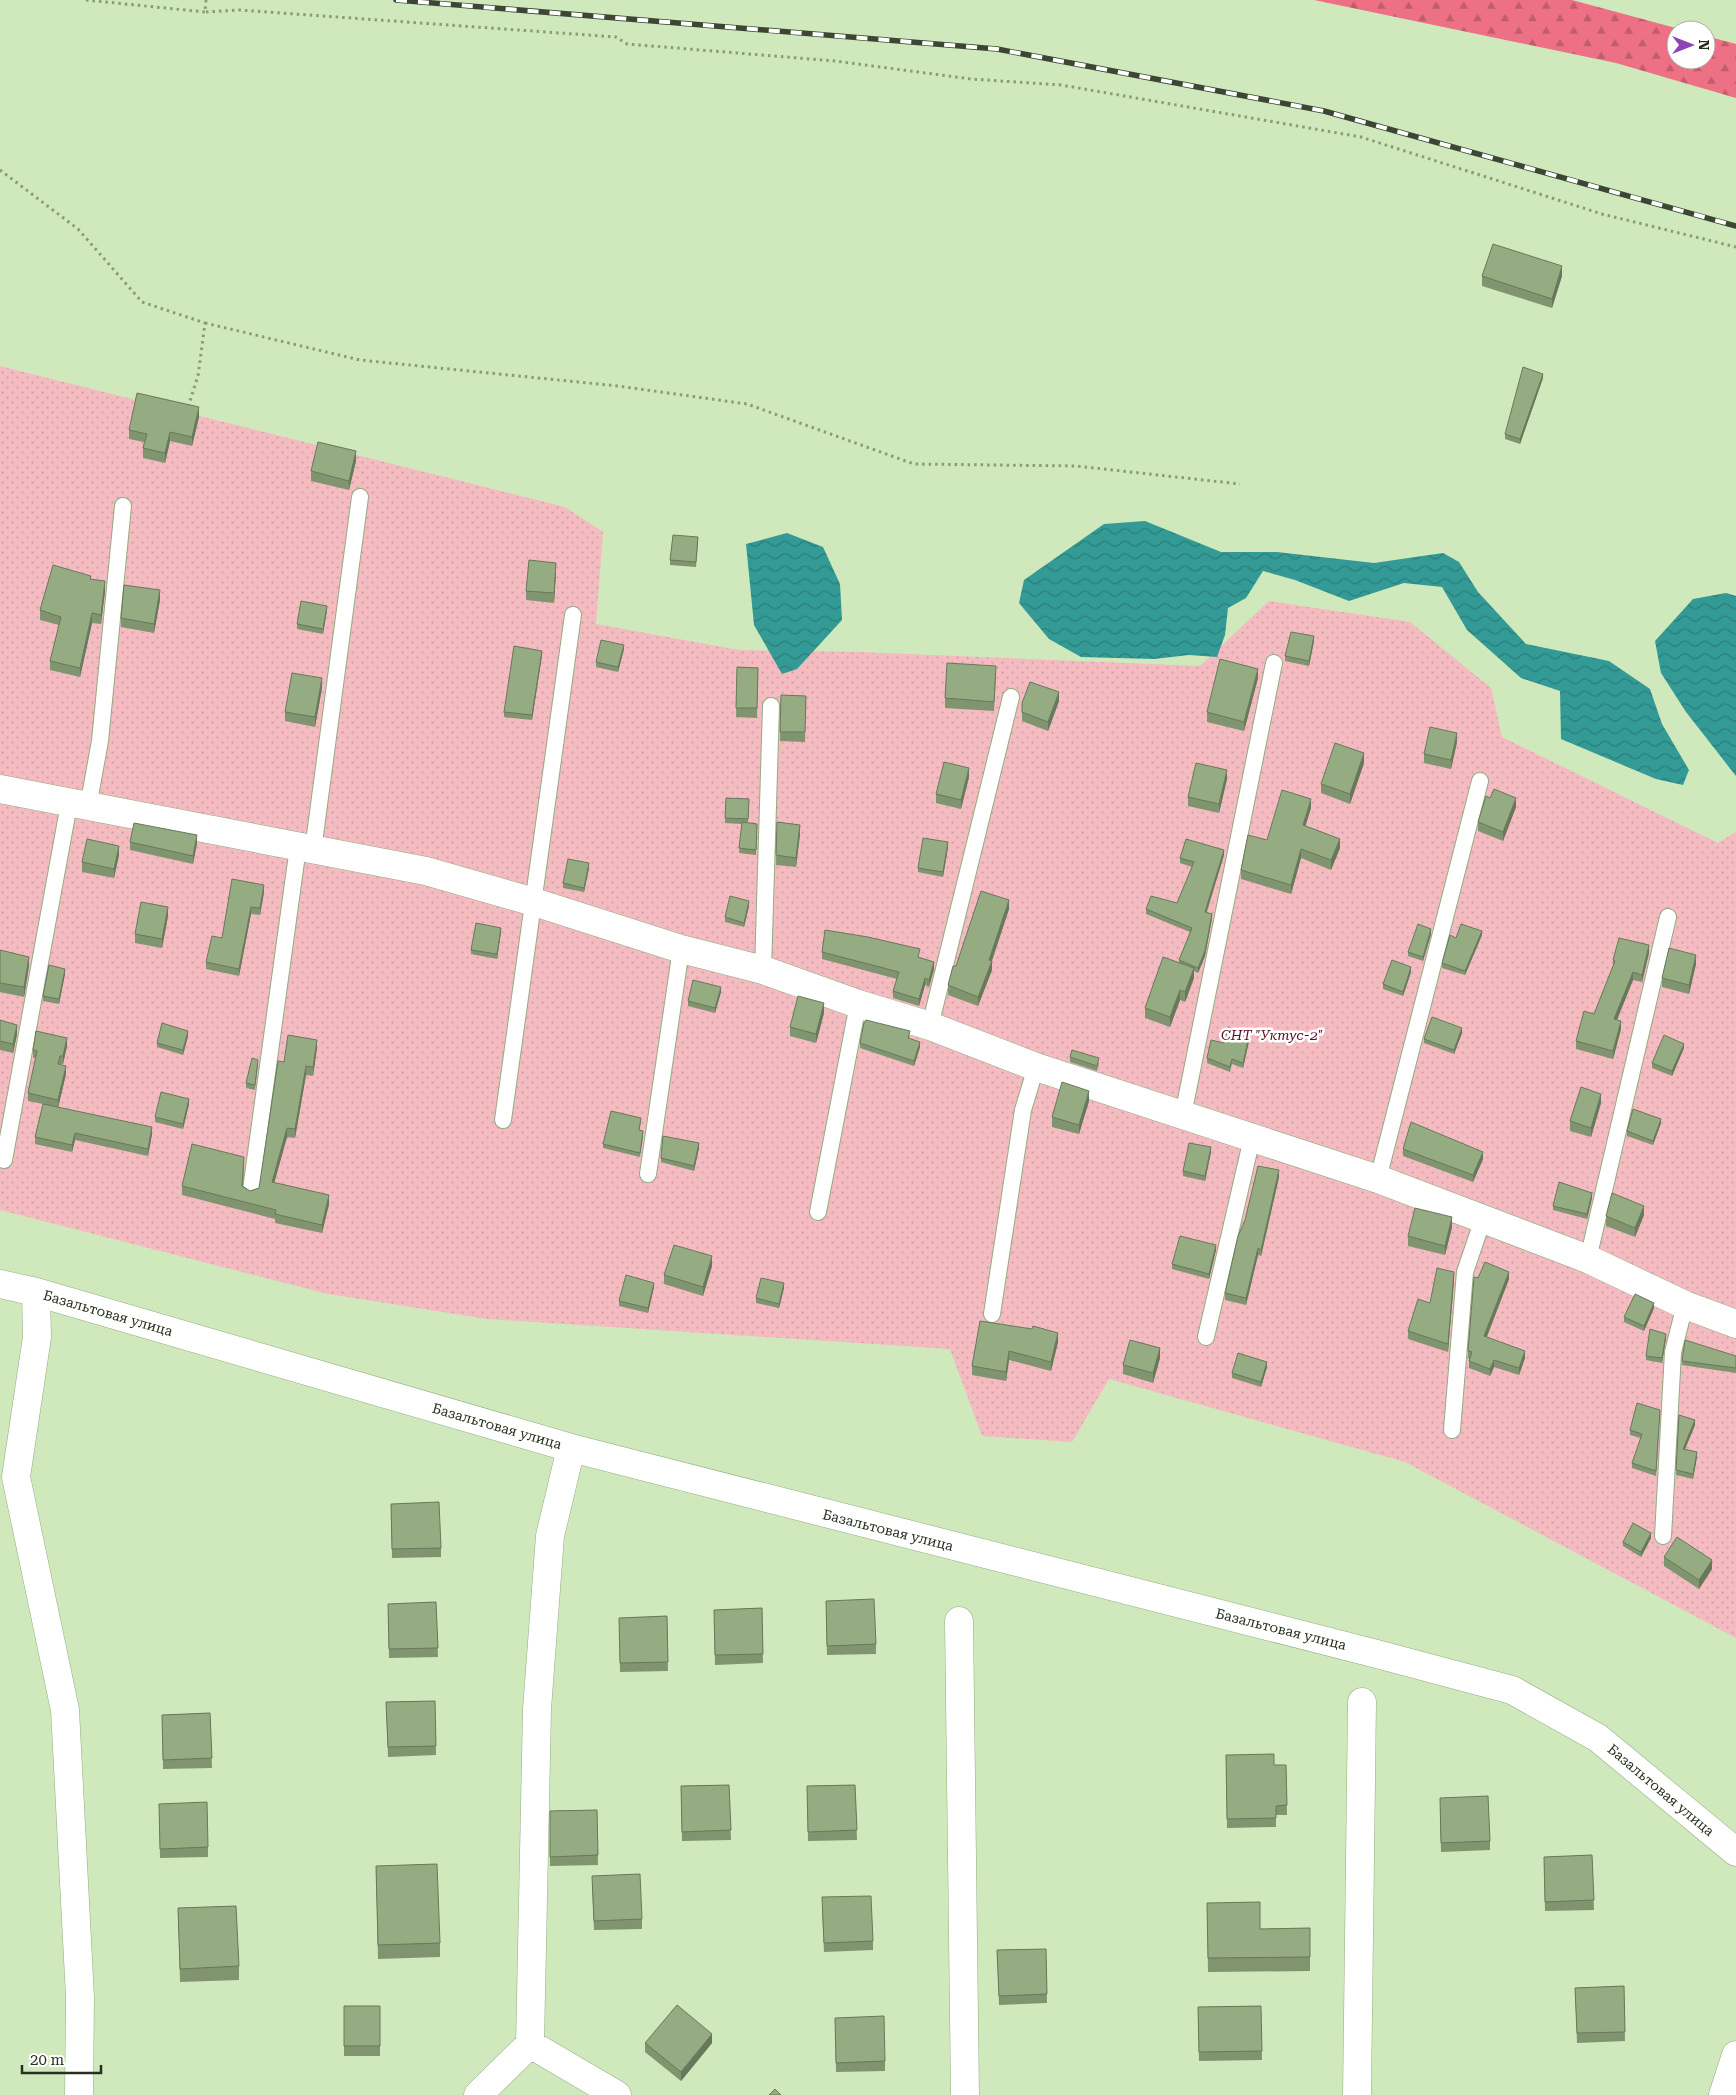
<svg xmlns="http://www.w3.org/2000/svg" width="1736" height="2095" font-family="'Roboto Serif',serif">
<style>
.forest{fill:url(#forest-firs)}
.garden{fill:url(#garden-dots)}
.water{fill:url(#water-waves)}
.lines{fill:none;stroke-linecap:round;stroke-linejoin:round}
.lane-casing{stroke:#94ac81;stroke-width:18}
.street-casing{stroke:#94ac81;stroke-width:29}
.path{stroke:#889b7a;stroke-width:3;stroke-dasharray:2.5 4;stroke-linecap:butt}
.lane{stroke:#fff;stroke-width:16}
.street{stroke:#fff;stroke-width:28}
.rail-casing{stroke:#3b4733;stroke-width:5.5}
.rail{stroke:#fff;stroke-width:4;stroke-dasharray:11;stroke-linecap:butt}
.wall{fill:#809470}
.shaded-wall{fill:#68785b}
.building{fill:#95ac82;stroke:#68785b}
.labels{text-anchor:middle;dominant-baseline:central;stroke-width:5;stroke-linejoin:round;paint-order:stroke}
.park-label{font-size:14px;font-style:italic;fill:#5d0e23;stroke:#fff}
.street-label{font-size:14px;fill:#273120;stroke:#fff}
</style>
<defs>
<pattern id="forest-firs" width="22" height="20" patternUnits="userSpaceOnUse" patternTransform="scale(1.25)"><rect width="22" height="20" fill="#ed7085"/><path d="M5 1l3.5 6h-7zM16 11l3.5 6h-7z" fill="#c05d6c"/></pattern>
<pattern id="garden-dots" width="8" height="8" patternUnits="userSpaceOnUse" patternTransform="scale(1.25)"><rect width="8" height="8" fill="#f4bbc1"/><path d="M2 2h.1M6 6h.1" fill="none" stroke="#d1a1a6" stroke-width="1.8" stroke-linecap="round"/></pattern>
<pattern id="water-waves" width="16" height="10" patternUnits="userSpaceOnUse" patternTransform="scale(1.25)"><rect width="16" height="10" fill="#339a96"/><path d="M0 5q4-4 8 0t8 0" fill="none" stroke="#2b7e7a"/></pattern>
</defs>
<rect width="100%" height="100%" fill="#cfe9bc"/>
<path class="forest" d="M1314,0H1572L1683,30H1676V60H1706V36L1736,44V98L1616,63Z"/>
<path class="garden" d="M0,366L565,507L603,532L596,624L739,650L859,652L1200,666L1269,601L1410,622L1491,688L1502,737L1718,843L1736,832V1638L1405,1462L1109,1379L1072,1442L982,1436L950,1349L487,1319L328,1294L0,1210Z"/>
<path class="water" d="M1145,521L1221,552H1277L1374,563L1443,553L1459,562L1478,592L1526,644L1609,661L1650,689L1662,724L1689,770L1683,785L1656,779L1561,739L1560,691L1521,678L1467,630L1442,587L1404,583L1349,601L1295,580L1263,571L1246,598L1228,608L1225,635L1217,657L1189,655L1154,659L1081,657L1049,639L1019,603L1024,580L1104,524Z
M787,533L823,547L840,584L842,620L797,669L782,674L754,625L746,544Z
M1726,593L1736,596V776L1686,712L1661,673L1655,641L1693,599Z"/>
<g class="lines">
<defs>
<path id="lane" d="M88,807L100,741L123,506
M313,850L360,497
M763,970L771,706
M930,1026L1011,697
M1183,1115L1274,663
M503,1120L573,615
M4,1160L69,804
M648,1174L681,949
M1378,1179L1480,781
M251,1190L298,847
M818,1212L858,1004
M1588,1259L1668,917
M992,1314L1023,1110L1036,1067
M1206,1337L1252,1138
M1452,1430L1465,1272L1483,1219
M1663,1536L1673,1352L1685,1305"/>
<path id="street" d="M0,789L426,871L534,902L681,949L763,970L858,1004L930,1026L1036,1067L1378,1179L1588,1259L1685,1305L1736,1324
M0,1284L36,1292L571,1448L1373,1653L1512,1690L1598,1738L1736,1852
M36,1292L37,1337L16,1477L65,1710L80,1997L79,2095
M959,1621L965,2095
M530,2044L537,1709L550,1536L571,1448
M530,2044L617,2095
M478,2095L530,2044
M1357,2095L1362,1702
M1723,2095L1736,2055"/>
</defs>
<use href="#lane" class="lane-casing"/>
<use href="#street" class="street-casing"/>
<path class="path" d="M86,0L205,12
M206,0L205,12L239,10L616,37L627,44L835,61L971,79L1061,85L1361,137L1602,214L1736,247
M0,170L78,229L142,302L205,323L198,376L188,407
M205,323L360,360L618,386L747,404L914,464L1076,466L1240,484"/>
<use href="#lane" class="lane"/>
<use href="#street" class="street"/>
<defs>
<path id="rail" d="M396,0L997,49L1324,111L1736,226"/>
</defs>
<use href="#rail" class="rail-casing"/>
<use href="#rail" class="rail"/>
</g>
<path class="wall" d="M1482,276H1562L1552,308L1482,286Z
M1543,378L1520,444L1505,439V434Z
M199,417L192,446L170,441L165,463L143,458V448L144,442L129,439V430Z
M356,461L349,490L311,481V471Z
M698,542L696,567L670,565V560Z
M556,572L554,603L526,600V591Z
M91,579L105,591L101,624L92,623L80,677L50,670V661L59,625L40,620V610Z
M160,600L154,633L121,627V618Z
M327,610L323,634L297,629V624Z
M1314,641L1309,666L1285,661V656Z
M624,649L618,672L596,667V662Z
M542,655L532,720L504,717V712Z
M737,667L758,668L757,718L736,717Z
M996,676L994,711L945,708V698Z
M1258,678L1244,731L1207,722V712Z
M322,688L315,727L285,721V712Z
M781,695L806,696L805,742L780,741Z
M1059,701L1048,731L1022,721V703Z
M1457,742L1451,769L1424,763V754Z
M1364,763L1350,804L1321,793V784Z
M969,777L961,809L936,803V794Z
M1227,779L1219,813L1188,806V797Z
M726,798L749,799L748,823L757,824L756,855L739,853L742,824L725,823Z
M1490,798L1516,807L1503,841L1478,831V822Z
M1311,808L1305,826L1340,848L1331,870L1301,858L1291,894L1241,879V870L1267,840Z
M777,822L800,834L796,867L776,865Z
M130,842L197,843L193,864L130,850Z
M948,847L943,877L918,872V868Z
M119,855L114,878L82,872V862Z
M1224,855L1207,912L1212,918L1205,956L1198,973L1194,971V978L1185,1002L1180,1000L1170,1027L1145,1018V1008L1179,963V960L1190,932L1146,914V909L1177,903L1192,867L1180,863V858Z
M589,868L584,892L563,888V883Z
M264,892L260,915L251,914L239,976L206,969V962L222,938Z
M749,906L744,927L725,922V917Z
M1009,909L992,961V970L978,1006L948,995V985L956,966Z
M168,916L162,948L135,943V934Z
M501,932L497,959L471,954V950Z
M1431,934L1423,961L1408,956V952Z
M1482,935L1465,975L1442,968V963L1456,938Z
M0,950L29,966L24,997L0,992Z
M822,952L920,957V958L934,969L929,987L925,985L919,1006L893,998V991L897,979L822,959Z
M1649,953L1642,982L1633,980L1617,1020L1621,1029L1613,1059L1576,1049V1041L1594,1014L1613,967V960Z
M1696,964L1689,994L1662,987V978Z
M1411,972L1403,996L1383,989V984Z
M65,974L59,1004L43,1001V996Z
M721,992L715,1013L688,1006V1001Z
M824,1013L816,1043L790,1036V1027Z
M0,1020L17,1034L13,1053L0,1050Z
M1462,1033L1454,1054L1424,1043V1039Z
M188,1036L183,1055L157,1047V1043Z
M910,1036L909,1038L920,1047L914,1066L860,1048V1043Z
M1250,1037L1243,1068L1232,1064L1230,1072L1207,1063V1058L1224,1043Z
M67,1046L63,1064H60L66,1074L58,1107L152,1134L148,1156L75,1140L72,1152L35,1144V1137L43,1104L28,1101V1093L36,1058H33V1050Z
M317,1048L313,1076L306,1075L295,1138L287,1137L274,1183L329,1204L322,1233L275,1223V1219L182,1195V1186L244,1166L243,1186L250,1191L259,1188L284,1062Z
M1684,1048L1672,1076L1652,1068V1063Z
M1070,1057L1099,1063L1097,1071L1070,1062Z
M258,1064L255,1090L246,1088V1083Z
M1089,1101L1079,1134L1052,1127V1117Z
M1601,1103L1591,1137L1570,1131V1121Z
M189,1104L183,1129L155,1122V1117Z
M641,1123L639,1130L643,1136L640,1157L603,1148V1144Z
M1661,1123L1653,1145L1627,1136V1131Z
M699,1148L694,1171L661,1162V1158Z
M1403,1149L1483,1159L1473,1182L1403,1156Z
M1211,1152L1205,1181L1183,1176V1171Z
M1279,1177L1261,1256L1258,1255L1246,1305L1225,1300V1293Z
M1592,1198L1587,1219L1553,1210V1206Z
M1644,1215L1635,1237L1606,1226V1216Z
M1452,1227L1445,1255L1408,1246V1236Z
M1216,1250L1209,1279L1172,1269V1264Z
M712,1266L703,1296L664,1284V1275Z
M1478,1278L1509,1279L1487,1337L1525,1358L1519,1375L1494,1367L1490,1376L1469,1368V1359L1468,1358V1351Z
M1454,1280L1448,1352L1408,1339V1331L1430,1303Z
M654,1287L648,1313L619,1306V1301Z
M784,1288L779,1308L756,1303V1298Z
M1654,1308L1644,1331L1624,1322V1317Z
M980,1321L1058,1342L1051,1371L1009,1360L1006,1381L972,1375V1366Z
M1666,1338L1662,1363L1646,1360V1356Z
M1736,1356V1373L1682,1365V1361Z
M1160,1358L1153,1383L1123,1374V1365Z
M1267,1367L1261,1387L1232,1378V1373Z
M1660,1410L1656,1476L1632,1468V1463L1641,1438L1630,1435V1430Z
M1679,1415L1695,1425L1685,1449L1697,1457L1693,1479L1676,1475Z
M391,1504L441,1548V1557L392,1558Z
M1651,1538L1641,1557L1623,1546V1542Z
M1664,1557L1712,1569L1699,1589L1664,1566Z
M436,1602L438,1657L389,1658L388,1604Z
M762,1608L763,1663L715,1665L714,1610Z
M826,1610L876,1644V1654L827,1655Z
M667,1616L668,1671L620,1672L619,1618Z
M435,1701L436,1755L388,1757L386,1702Z
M210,1713L212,1768L163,1769L162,1715Z
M1226,1755L1274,1765H1286L1287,1815H1276V1827L1227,1828Z
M729,1785L731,1840L682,1841L681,1786Z
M855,1785L857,1840L808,1841L807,1786Z
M159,1804L208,1847V1857L160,1858Z
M1440,1807L1490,1841V1850L1441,1852Z
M597,1810L598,1865L550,1866V1811Z
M1592,1855L1594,1910L1545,1911L1544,1857Z
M376,1866L440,1943V1957L378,1959Z
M592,1885L642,1919V1929L594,1930Z
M1207,1903L1260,1929L1310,1928V1971L1208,1972Z
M822,1907L873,1941V1950L824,1952Z
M178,1908L239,1966V1980L180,1982Z
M1046,1949L1047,2003L999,2005L997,1950Z
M1624,1986L1625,2041L1577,2043L1575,1988Z
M344,2006H380V2056H344Z
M1261,2006L1262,2060L1199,2061L1198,2007Z
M835,2018L885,2061V2071L836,2072Z
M645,2043H712L681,2081L645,2052Z"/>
<path class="shaded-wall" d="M1562,266V276L1552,308V299Z
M1543,374V378L1520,444V439Z
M199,407V417L192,446V437Z
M170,432V441L165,463V453Z
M356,451V461L349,490V481Z
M556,563V572L554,603V593Z
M105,581V591L101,624V615Z
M160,590V600L154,633V624Z
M327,606V610L323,634V629Z
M92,613V623L80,677V668Z
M1314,636V641L1309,666V661Z
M624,645V649L618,672V667Z
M542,651V655L532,720V715Z
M1258,669V678L1244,731V722Z
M322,678V688L315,727V717Z
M1059,692V701L1048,731V722Z
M1457,733V742L1451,769V760Z
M1364,753V763L1350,804V794Z
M969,768V777L961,809V800Z
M1227,770V779L1219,813V804Z
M1516,798V807L1503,841V832Z
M1311,799V808L1303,834V825Z
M800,825V834L796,867V858Z
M197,835V843L193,864V856Z
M1340,839V848L1331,870V860Z
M948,842V847L943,877V872Z
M119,846V855L114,878V869Z
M1301,849V858L1291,894V885Z
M1224,850V855L1205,916V912Z
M589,863V868L584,892V888Z
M264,885V892L260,915V908Z
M1009,900V909L989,969V960Z
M749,901V906L744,927V923Z
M168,907V916L162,948V939Z
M251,907V914L239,976V969Z
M1212,914V918L1205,956L1198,973V968Z
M501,928V932L497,959V954Z
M1431,929V934L1423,961V957Z
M1482,931V935L1465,975V971Z
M1649,945V953L1642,982V975Z
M1696,955V964L1689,994V985Z
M29,957V966L24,997V987Z
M992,961V970L978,1006V997Z
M934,962V969L929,987V980Z
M1411,967V972L1403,996V992Z
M1194,968V978L1185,1002V992Z
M65,969V974L59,1004V999Z
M1633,972V980L1614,1027V1019Z
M925,978V985L919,1006V999Z
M721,987V992L715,1013V1008Z
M1180,990V1000L1170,1027V1017Z
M824,1003V1013L816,1043V1034Z
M1621,1021V1029L1613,1059V1051Z
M17,1025V1034L13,1053V1044Z
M1462,1028V1033L1454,1054V1050Z
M188,1031V1036L183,1055V1050Z
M1250,1032V1037L1243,1068V1063Z
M67,1038V1046L63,1064V1056Z
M317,1040V1048L313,1076V1067Z
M920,1042V1047L914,1066V1061Z
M1684,1044V1048L1672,1076V1071Z
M66,1066V1074L58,1108V1100Z
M306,1066V1075L295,1138V1129Z
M1089,1091V1101L1079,1134V1125Z
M1601,1094V1103L1591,1137V1128Z
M189,1099V1104L183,1129V1124Z
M1661,1119V1123L1653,1145V1141Z
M152,1127V1134L148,1156V1149Z
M287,1128V1137L272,1191V1182Z
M75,1133V1140L72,1152V1145Z
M699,1143V1148L694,1171V1166Z
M1211,1147V1152L1205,1181V1176Z
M1483,1152V1159L1473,1182V1175Z
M1279,1170V1177L1261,1256V1250Z
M1592,1193V1198L1587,1219V1214Z
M329,1195V1204L322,1233V1225Z
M1644,1206V1215L1635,1237V1228Z
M1452,1217V1227L1445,1255V1246Z
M1216,1245V1250L1209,1279V1274Z
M1258,1248V1255L1246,1305V1298Z
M712,1256V1266L703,1296V1287Z
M1454,1272V1280L1448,1352V1344Z
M1509,1272V1279L1484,1343V1336Z
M654,1283V1287L648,1313V1308Z
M784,1283V1288L779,1308V1304Z
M1654,1303V1308L1644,1331V1326Z
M1058,1333V1342L1051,1371V1362Z
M1666,1334V1338L1662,1363V1358Z
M1160,1348V1358L1153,1383V1373Z
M1009,1351V1360L1006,1381V1372Z
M1525,1351V1358L1519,1375V1368Z
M1494,1360V1367L1490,1376V1369Z
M1267,1362V1367L1261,1387V1382Z
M1695,1420V1425L1683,1454V1449Z
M1697,1452V1457L1693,1479V1474Z
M1651,1533V1538L1641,1557V1552Z
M1712,1560V1569L1699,1589V1580Z
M712,2034V2043L681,2081V2072Z"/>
<path class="building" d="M1493,244L1562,266L1552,299L1482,276Z
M1523,367L1543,374L1520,439L1505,434Z
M137,393L199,407L192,437L170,432L165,453L143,448L147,434L129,430Z
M318,442L356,451L349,481L311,471Z
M673,535L698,537L696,562L670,560Z
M529,560L556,563L554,593L526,591Z
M53,565L91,576L90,579L105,581L101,615L92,613L80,668L50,661L61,617L40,610Z
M124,585L160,590L154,624L121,618Z
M301,601L327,606L323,629L297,624Z
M1291,632L1314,636L1309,661L1285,656Z
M601,640L624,645L618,667L596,662Z
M514,646L542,651L532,715L504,712Z
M1220,659L1258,669L1244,722L1207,712Z
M947,663L996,666L994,702L945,698Z
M737,667L758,668L757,708H736Z
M292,673L322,678L315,717L285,712Z
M1030,682L1059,692L1048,722L1022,712V703Z
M781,695L806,696L805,732H780Z
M1430,727L1457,733L1451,760L1424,754Z
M1335,743L1364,753L1350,794L1321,784Z
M944,762L969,768L961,800L936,794Z
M1196,763L1227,770L1219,804L1188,797Z
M1494,789L1516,798L1503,832L1478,822L1486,796L1490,798Z
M1282,790L1311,799L1303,825L1340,839L1331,860L1301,849L1291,885L1241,870L1248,835L1267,840Z
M726,798L749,799L748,819L725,818Z
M742,822L757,824L756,850L739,848Z
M777,822L800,825L796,858L776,855Z
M134,823L197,835L193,856L130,842Z
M923,838L948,842L943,872L918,868Z
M87,839L119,846L114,869L82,862Z
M1186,839L1224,850L1205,912L1212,914L1205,951L1198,968L1179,960L1192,928L1146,909L1151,896L1177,903L1194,862L1180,858Z
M568,859L589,863L584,888L563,883Z
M232,879L264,885L260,908L251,907L239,969L206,962L212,936L222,938Z
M981,891L1009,900L989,960L992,961L978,997L948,985L953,966H956Z
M730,896L749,901L744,923L725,917Z
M141,902L168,907L162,939L135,934Z
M476,923L501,928L497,954L471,950Z
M1418,924L1431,929L1423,957L1408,952Z
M1461,924L1482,931L1465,971L1442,963L1450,935L1456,938Z
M825,930L868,937L920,949L918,957L934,962L929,980L925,978L919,999L893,991L899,972L822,952Z
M1619,938L1649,945L1642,975L1633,972L1614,1019L1621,1021L1613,1051L1576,1041L1584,1011L1594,1014L1615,961L1613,960Z
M1669,948L1696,955L1689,985L1662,978Z
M0,950L29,957L24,987L0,983Z
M1163,957L1194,968L1185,992L1180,990L1170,1017L1145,1008Z
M1392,960L1411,967L1403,992L1383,984Z
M49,965L65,969L59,999L43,996Z
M693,980L721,987L715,1008L688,1001Z
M798,996L824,1003L816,1034L790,1027Z
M1432,1017L1462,1028L1454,1050L1424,1039Z
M0,1020L17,1025L13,1044L0,1041Z
M866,1020L910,1031L908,1038L920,1042L914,1061L860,1043L864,1023Z
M162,1023L188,1031L183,1050L157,1043Z
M1228,1027L1250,1032L1243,1063L1232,1059L1230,1067L1207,1058L1211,1040L1224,1043Z
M36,1031L67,1038L63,1056H60L58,1064L66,1066L58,1100L28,1093L37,1051L33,1050Z
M288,1035L317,1040L313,1067L306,1066L295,1129L287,1128L272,1182L329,1195L322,1225L275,1214L276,1210L182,1186L192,1144L244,1157L242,1186L250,1191L259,1188L278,1061L284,1062Z
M1664,1035L1684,1044L1672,1071L1652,1063Z
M1072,1050L1099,1058L1097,1066L1070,1057Z
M252,1058L258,1060L255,1085L246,1083Z
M1062,1082L1089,1091L1079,1125L1052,1117Z
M1581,1087L1601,1094L1591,1128L1570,1121Z
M161,1092L189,1099L183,1124L155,1117Z
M43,1104L152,1127L148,1149L75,1133L72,1145L35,1137Z
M1633,1109L1661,1119L1653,1141L1627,1131Z
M611,1111L641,1118L639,1130L643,1131L640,1153L603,1144Z
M1411,1122L1483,1152L1473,1175L1403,1149Z
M663,1136L699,1143L694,1166L661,1158Z
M1189,1143L1211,1147L1205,1176L1183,1171Z
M1258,1166L1279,1170L1261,1250L1258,1248L1246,1298L1225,1293L1238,1236L1245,1220Z
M1559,1182L1592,1193L1587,1214L1553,1206Z
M1612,1193L1644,1206L1635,1228L1606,1216Z
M1415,1208L1452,1217L1445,1246L1408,1236Z
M1180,1236L1216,1245L1209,1274L1172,1264Z
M674,1245L712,1256L703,1287L664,1275Z
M1485,1262L1509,1272L1484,1336L1525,1351L1519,1368L1494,1360L1490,1369L1469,1361L1472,1352L1468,1351L1474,1277L1478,1278Z
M1437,1268L1454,1272L1448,1344L1408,1331L1418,1299L1430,1303Z
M626,1275L654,1283L648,1308L619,1301Z
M761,1278L784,1283L779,1304L756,1298Z
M1635,1294L1654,1303L1644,1326L1624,1317Z
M980,1321L1032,1329L1033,1326L1058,1333L1051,1362L1009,1351L1006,1372L972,1366Z
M1650,1329L1666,1334L1662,1358L1646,1356Z
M1130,1340L1160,1348L1153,1373L1123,1365Z
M1685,1340L1736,1356V1368L1682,1361Z
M1238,1353L1267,1362L1261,1382L1232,1373Z
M1637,1403L1660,1410L1656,1471L1632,1463L1642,1434L1630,1430Z
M1679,1415L1695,1420L1683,1449L1697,1452L1693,1474L1676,1470Z
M439,1502L441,1548L392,1549L391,1504Z
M1633,1523L1651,1533L1641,1552L1623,1542Z
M1677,1537L1712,1560L1699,1580L1664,1557Z
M874,1599L876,1644L827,1646L826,1601Z
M436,1602L438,1648L389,1649L388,1604Z
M762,1608L763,1654L715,1655L714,1610Z
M667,1616L668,1662L620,1663L619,1618Z
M435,1701L436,1746L388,1747L386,1702Z
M210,1713L212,1758L163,1760L162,1715Z
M1274,1754V1765H1286L1287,1805L1276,1806V1818L1227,1819L1226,1755Z
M729,1785L731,1830L682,1832L681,1786Z
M855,1785L857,1830L808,1832L807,1786Z
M1488,1796L1490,1841L1441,1843L1440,1798Z
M207,1802L208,1847L160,1849L159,1804Z
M597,1810L598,1855L550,1857V1811Z
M1592,1855L1594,1900L1545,1902L1544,1857Z
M437,1864L440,1943L378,1945L376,1866Z
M640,1874L642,1919L594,1921L592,1876Z
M871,1896L873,1941L824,1943L822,1897Z
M1260,1902V1929L1310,1928V1957L1208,1958L1207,1903Z
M236,1906L239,1966L180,1969L178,1908Z
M1046,1949L1047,1994L999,1996L997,1950Z
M1624,1986L1625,2032L1577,2033L1575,1988Z
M677,2005L712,2034L681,2072L645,2043Z
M344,2006H380V2046H344Z
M1261,2006L1262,2051L1199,2052L1198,2007Z
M884,2016L885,2061L836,2063L835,2018Z
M775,2089L781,2095H769Z"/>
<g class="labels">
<g class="park-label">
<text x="1272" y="1035">СНТ "Уктус-2"</text>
</g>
<g class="street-label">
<text transform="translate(108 1313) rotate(16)">Базальтовая улица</text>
<text transform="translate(497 1426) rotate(16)">Базальтовая улица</text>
<text transform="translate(888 1530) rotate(14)">Базальтовая улица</text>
<text transform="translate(1281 1629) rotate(14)">Базальтовая улица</text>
<text transform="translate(1661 1790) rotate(40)">Базальтовая улица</text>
</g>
</g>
<g transform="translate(1691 45) rotate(90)"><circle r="24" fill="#ffffff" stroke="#a9ada6"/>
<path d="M0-4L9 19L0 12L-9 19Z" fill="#8d44b6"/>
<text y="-8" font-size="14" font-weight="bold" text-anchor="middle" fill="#273120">N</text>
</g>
<path d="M22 2065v8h79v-8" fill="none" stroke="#273120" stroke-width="2.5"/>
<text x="30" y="2065" font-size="15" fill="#273120" stroke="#ffffff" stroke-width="4" paint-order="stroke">20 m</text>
</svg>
